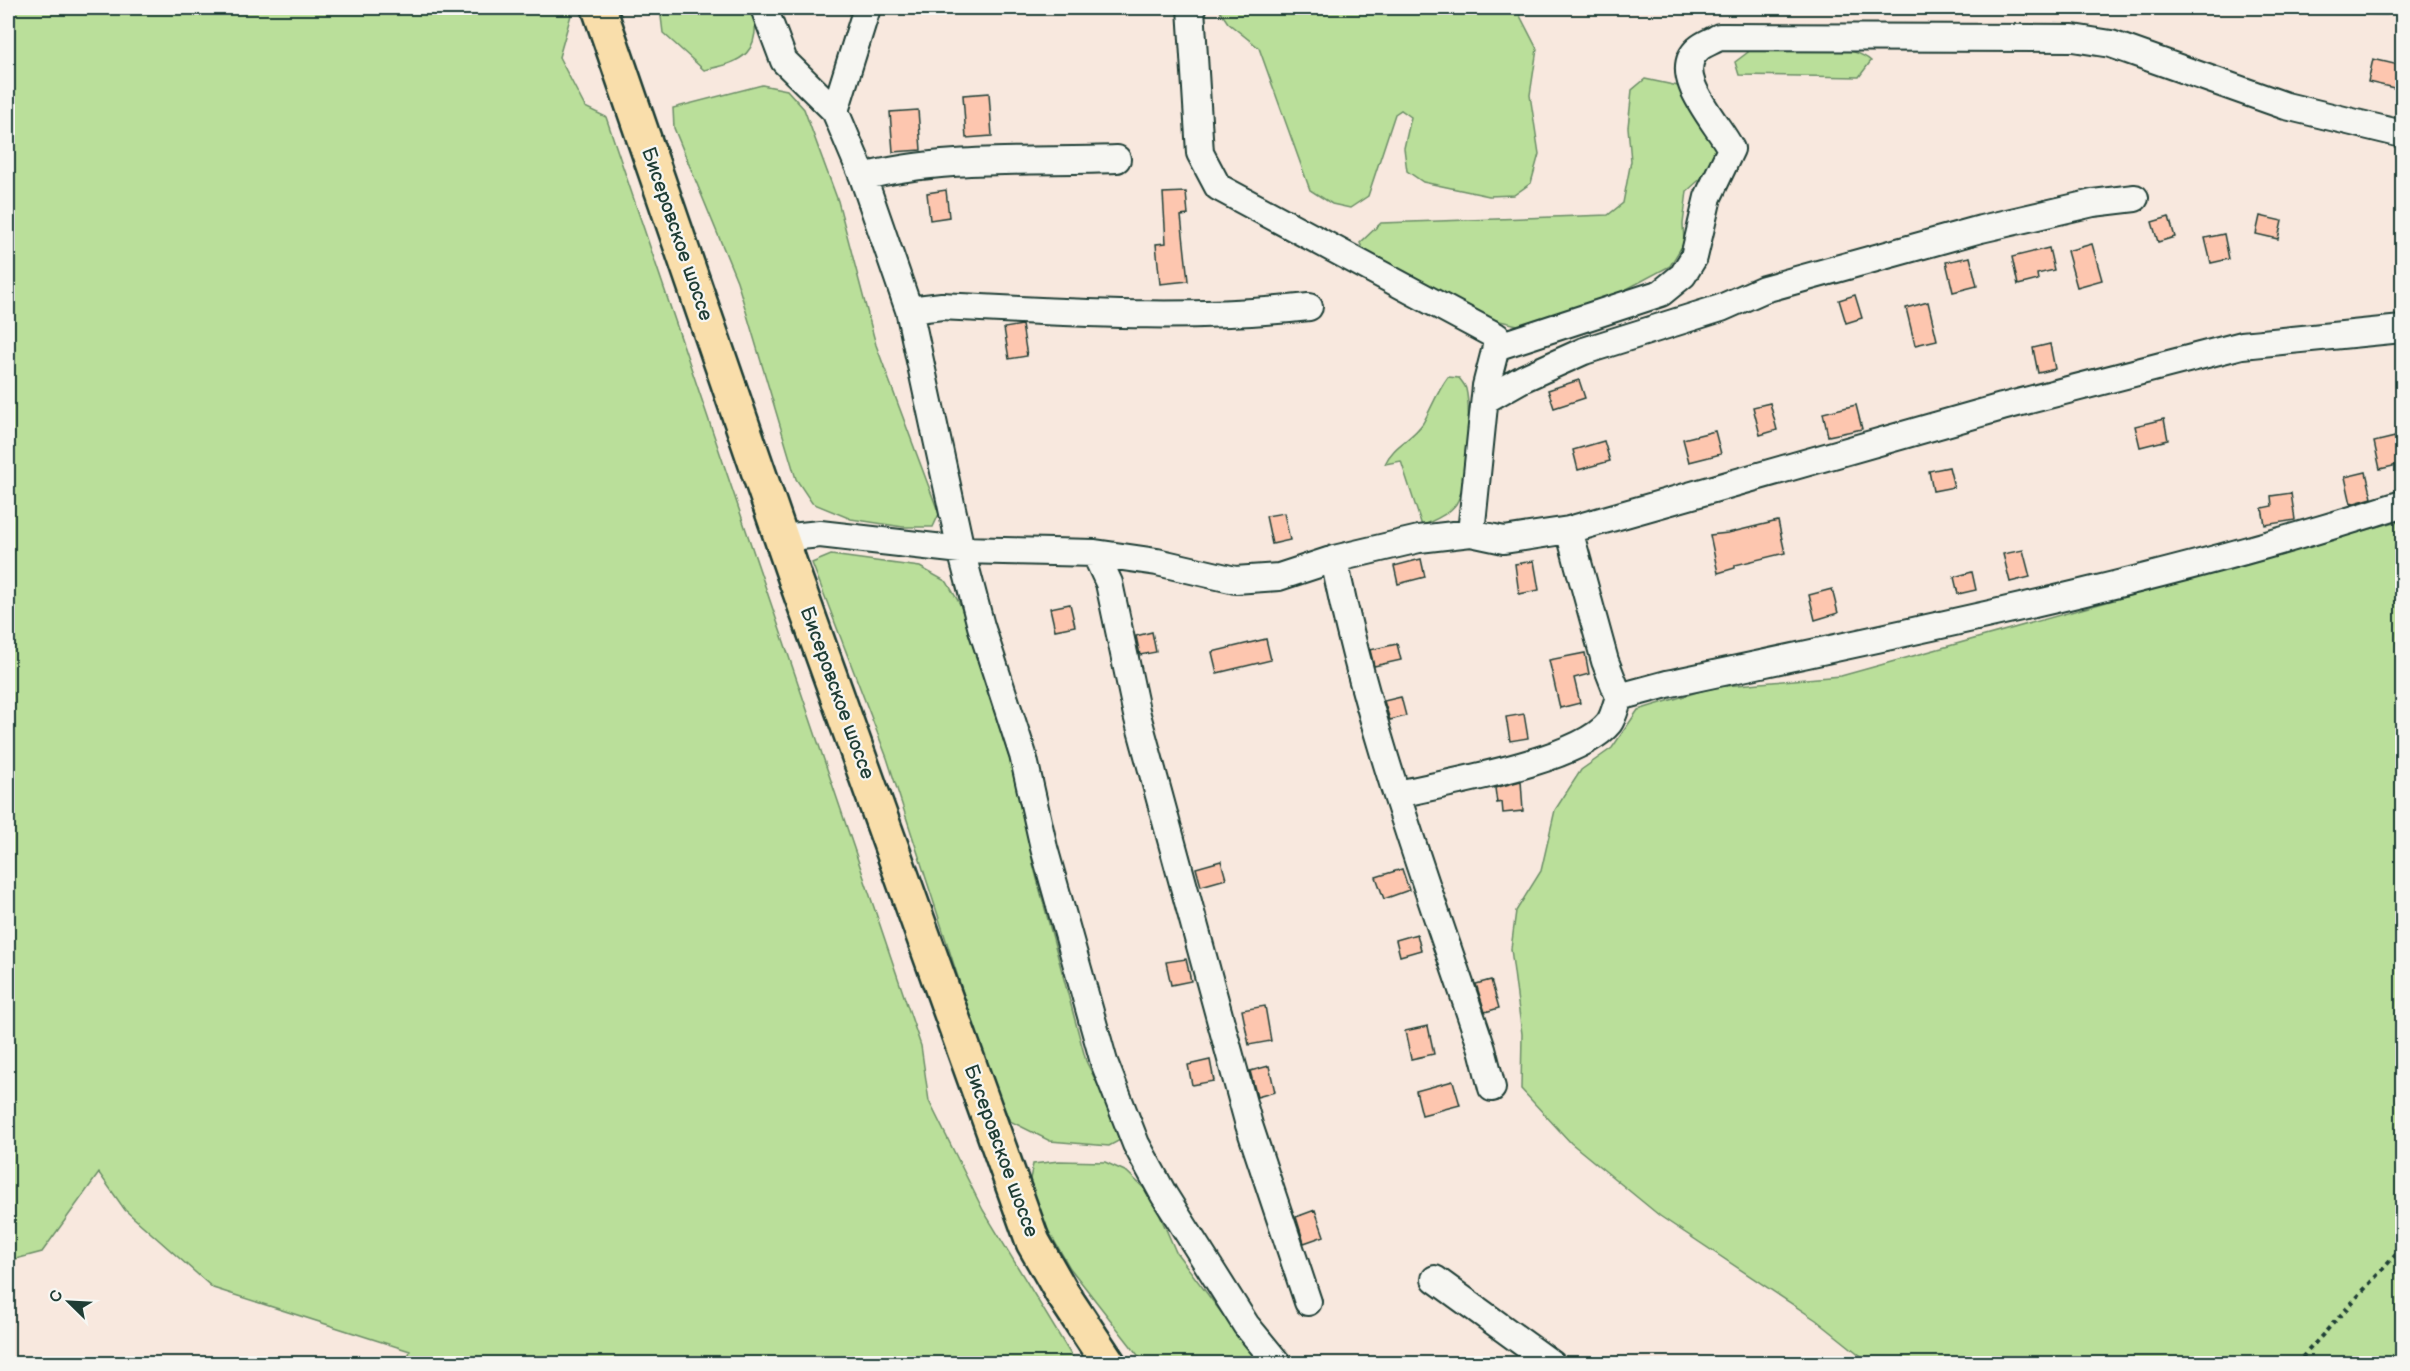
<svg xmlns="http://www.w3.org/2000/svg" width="2410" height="1371" font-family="'Balsamiq Sans',sans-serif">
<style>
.green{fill:#badf9a;stroke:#6c8e67;stroke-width:1.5}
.water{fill:#a0cdfa;stroke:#6c93ab;stroke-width:1.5}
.building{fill:#fdc6af;stroke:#1f3d34;stroke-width:1.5}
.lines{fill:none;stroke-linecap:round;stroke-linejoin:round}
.minor-casing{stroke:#1f3d34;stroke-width:30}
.major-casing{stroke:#1f3d34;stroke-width:38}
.path{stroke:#1f3d34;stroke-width:4;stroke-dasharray:4.5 4.5;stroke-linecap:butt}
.minor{stroke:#f6f6f2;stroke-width:26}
.major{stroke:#f9deab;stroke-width:33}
.labels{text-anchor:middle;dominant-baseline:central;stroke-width:4.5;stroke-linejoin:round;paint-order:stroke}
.street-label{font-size:20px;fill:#1f3d34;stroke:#f6f6f2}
</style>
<rect width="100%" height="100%" fill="#f8e8de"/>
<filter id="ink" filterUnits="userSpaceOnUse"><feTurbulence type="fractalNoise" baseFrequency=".0167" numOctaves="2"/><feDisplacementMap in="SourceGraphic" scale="12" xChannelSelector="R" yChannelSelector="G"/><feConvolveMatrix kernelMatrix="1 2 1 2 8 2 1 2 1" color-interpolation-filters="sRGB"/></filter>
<g filter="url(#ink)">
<path class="green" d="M8,8H569L571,15L559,57L585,107L606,117L921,1046L929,1101L983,1210L1076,1363H406L410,1351L213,1288L125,1210L99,1173L42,1252L8,1261Z
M660,8H754C761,53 744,62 704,70L663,33Z
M1218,8H1516L1537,49L1530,95L1539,154L1531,183L1514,195L1489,196L1423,182L1407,171L1404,148L1411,117L1401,110L1395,114L1368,196L1350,208L1332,204L1310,190L1259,48L1228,23Z
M1755,47C1785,47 1849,41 1871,61L1859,77L1739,75L1735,62Z
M1645,79L1678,86L1702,111L1721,140L1718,163L1687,191L1683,224L1684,243L1670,266L1623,291L1522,326L1491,319L1365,254L1360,243L1381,223L1608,215L1623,203L1631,161L1628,127L1632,90Z
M762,85L787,90L804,109L838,201L876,345L939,514L933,527H903L851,519L812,503L796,479L737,281L674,128L673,108Z
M1448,377L1459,378C1462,382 1465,385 1466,389C1471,409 1467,488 1456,504C1448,515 1434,520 1422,526L1401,461L1385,464C1393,445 1412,440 1423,423C1432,407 1437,392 1448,377Z
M2402,520V1363H1870L1816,1320L1660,1216L1571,1143L1521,1089L1522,1034L1511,949L1516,911L1541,871L1555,810L1581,770L1612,748L1638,710L1714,687L1841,676Z
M831,555L920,567L947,582L960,604L1022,798L1033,864L1086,1061L1124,1138L1109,1146L1050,1141L1010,1121L989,1073L887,758L812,563Z
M1059,1161L1105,1162L1127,1172L1151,1195L1176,1252L1253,1355L1250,1363H1144L1070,1268L1032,1202L1029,1184L1033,1164Z"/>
<path class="water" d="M2172,8H2402V11L2386,15Z"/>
<path class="building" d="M2373,59L2403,66V90L2368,82Z
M989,93L992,136L966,138L963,95Z
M918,110L921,150L893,152L890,112Z
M946,190L949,217L930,220L927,193Z
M1186,192L1188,215L1181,216L1188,281L1160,284L1156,244L1166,243L1163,193Z
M2260,216L2282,221L2278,239L2256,234Z
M2169,217L2175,237L2158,242L2152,222Z
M2224,234L2229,259L2211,263L2205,238Z
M2092,244L2102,280L2077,287L2067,251Z
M2049,248L2054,270L2037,274L2038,280L2018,285L2012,257Z
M1970,257L1977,286L1953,292L1946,262Z
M1855,295L1862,318L1846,323L1839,300Z
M1928,302L1937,340L1915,345L1906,308Z
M1022,325L1027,356L1009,359L1004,328Z
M2050,344L2055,369L2038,373L2033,348Z
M1579,380L1585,398L1554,408L1548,390Z
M1770,403L1777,430L1760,435L1753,407Z
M1856,405L1862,429L1828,436L1823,413Z
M2164,419L2168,440L2140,447L2135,426Z
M1715,431L1721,454L1689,462L1683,439Z
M2395,437L2402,464L2380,469L2374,442Z
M1604,441L1610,461L1578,470L1573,450Z
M1949,467L1954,487L1933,491L1929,471Z
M2366,472L2372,498L2351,504L2345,477Z
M2291,493L2295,520L2265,525L2262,508L2272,506L2271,496Z
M1284,513L1290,540L1272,544L1266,516Z
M1778,521L1785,553L1735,565V568L1718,573L1710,535L1728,533Z
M2023,550L2030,577L2010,582L2003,554Z
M1421,559L1425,577L1398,584L1394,566Z
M1534,561L1539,590L1519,594L1515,564Z
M1972,572L1976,590L1958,594L1954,577Z
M1832,589L1838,613L1815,620L1809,595Z
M1070,604L1075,626L1055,630L1050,608Z
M1152,632L1156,652L1140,655L1136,636Z
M1266,639L1271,660L1217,673L1212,652Z
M1397,644L1401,660L1374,666L1370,650Z
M1585,653L1589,674L1574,678L1580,703L1560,708L1549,660Z
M1401,697L1406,716L1390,720L1384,701Z
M1524,714L1528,738L1510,741L1506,717Z
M1521,781L1523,811L1503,813L1502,802L1497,803L1495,788Z
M1221,861L1226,879L1201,886L1196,868Z
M1402,869L1409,890L1384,899L1376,877Z
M1417,934L1421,950L1400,956L1396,940Z
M1186,959L1191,981L1171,985L1166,962Z
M1491,980L1499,1008L1485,1012L1476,984Z
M1265,1006L1271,1041L1249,1045L1242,1010Z
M1428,1026L1434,1054L1411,1059L1405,1031Z
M1210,1060L1214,1081L1192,1085L1188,1065Z
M1269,1066L1275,1092L1257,1097L1250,1071Z
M1453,1081L1460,1105L1422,1115L1416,1091Z
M1315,1210L1324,1236L1304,1243L1296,1217Z"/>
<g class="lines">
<defs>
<path id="minor" d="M764,8L784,61L835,111
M867,8L835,111L863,177L909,310L961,550L981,626L1023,755L1044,848L1104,1062L1136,1144L1164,1195L1246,1325L1278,1364
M1191,8L1200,153L1218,187L1496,336V347L1486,386L1471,533
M863,177C941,156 1036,162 1117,159
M909,310L942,306C1065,312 1186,321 1309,307
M1496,347L1661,293L1683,275L1694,257L1708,197L1731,149C1718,123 1669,75 1698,49C1703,44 1713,41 1719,37L2073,38L2111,44L2286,106L2402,134
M1485,400L1524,378L1584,351L1721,308L1764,289L1981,229L2093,203L2135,198
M781,538L820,534L961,550L1095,553L1157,562L1235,580L1279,577L1334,559L1419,539L1471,533L1504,540L1569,530L2002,407L2242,345L2402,329
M1095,553L1109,583L1137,715L1249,1125L1308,1302
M1334,559C1367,726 1428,887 1482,1049L1492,1088
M1619,697L1667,684C1914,631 2162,582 2402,504
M1398,794C1446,783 1579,761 1609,723C1614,716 1616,705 1619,697L1605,661L1569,530
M1435,1279L1552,1364"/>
<path id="major" d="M599,8L796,581L1033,1242L1062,1293L1109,1364"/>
</defs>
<use href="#minor" class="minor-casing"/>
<use href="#major" class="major-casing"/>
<path class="path" d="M2296,1364L2402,1248"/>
<use href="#minor" class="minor"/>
<use href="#major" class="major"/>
</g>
</g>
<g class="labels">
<g class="street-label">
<text transform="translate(677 234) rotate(71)">Бисеровское шоссе</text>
<text transform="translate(837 693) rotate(70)">Бисеровское шоссе</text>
<text transform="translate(1001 1151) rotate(70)">Бисеровское шоссе</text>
</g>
</g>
<rect width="2410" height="1371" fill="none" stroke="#f6f6f2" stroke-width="30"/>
<rect x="15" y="15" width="2380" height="1341" fill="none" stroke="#1f3d34" stroke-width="2" filter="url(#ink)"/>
<g transform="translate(69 1302) rotate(294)" stroke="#f6f6f2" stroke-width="4.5" paint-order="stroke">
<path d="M0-4.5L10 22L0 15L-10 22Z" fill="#1f3d34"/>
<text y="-9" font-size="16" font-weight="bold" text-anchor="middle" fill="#1f3d34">С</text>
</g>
</svg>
